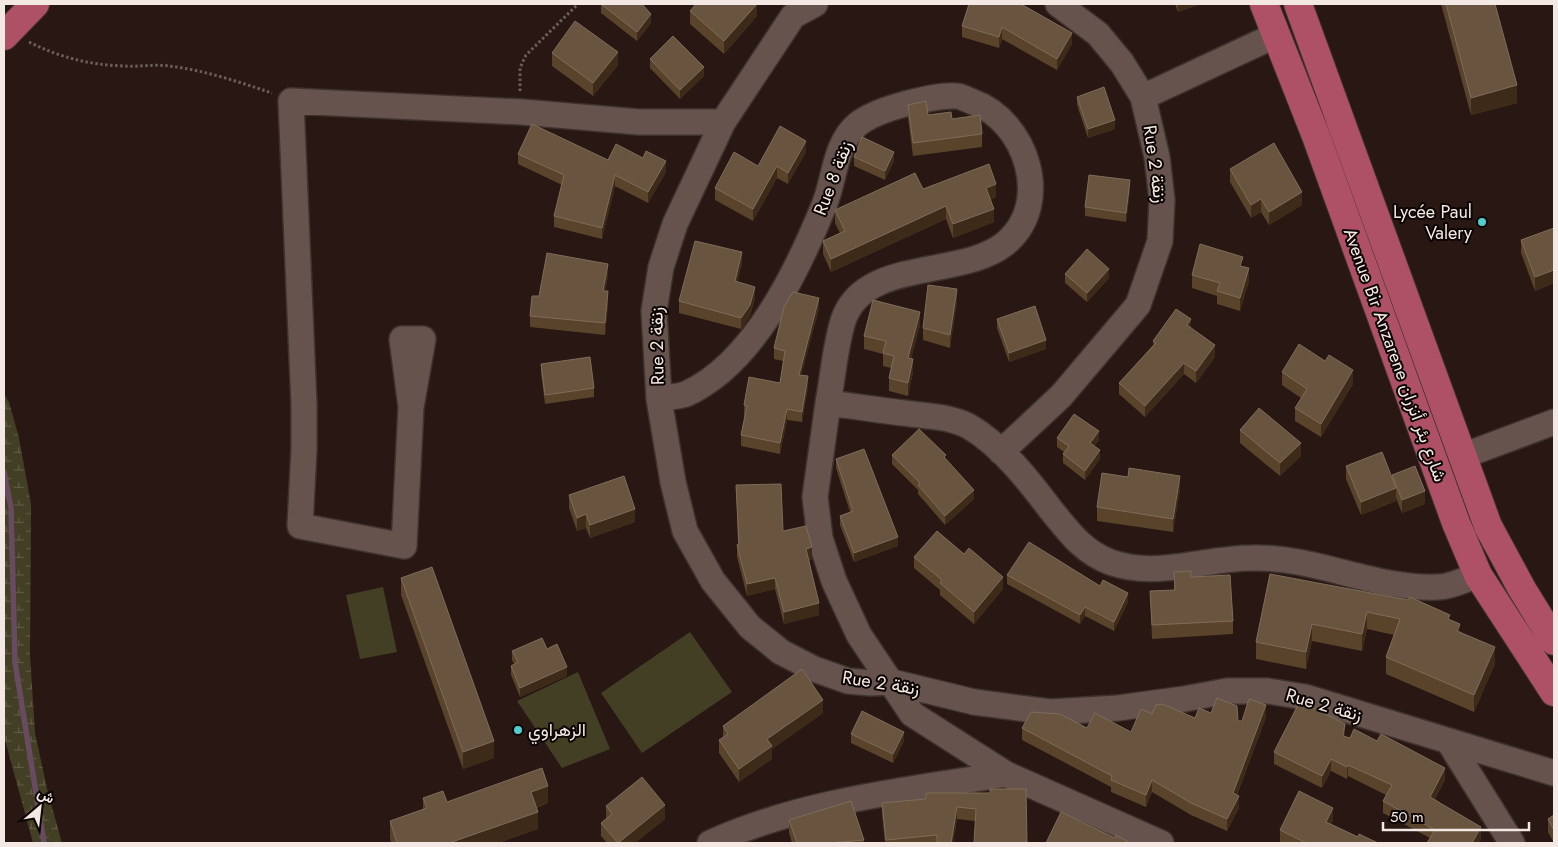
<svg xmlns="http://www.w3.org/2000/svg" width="1558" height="847" font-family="Jost,Vazirmatn,sans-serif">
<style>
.wetland{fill:url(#wetland-marsh)}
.pitch{fill:#433f25}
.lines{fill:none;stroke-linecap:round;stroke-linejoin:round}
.stream{stroke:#684b60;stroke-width:5.5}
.minor-casing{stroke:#3e322e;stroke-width:28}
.major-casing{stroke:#3e322e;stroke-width:30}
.path{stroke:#6c5d58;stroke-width:3;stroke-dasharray:2.5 2.5;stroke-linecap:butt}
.minor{stroke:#67534d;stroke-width:25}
.major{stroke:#ae5166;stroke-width:28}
.wall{fill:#59432b}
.shaded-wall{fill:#3e2a19}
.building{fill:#69553f;stroke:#7f6c59}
.poi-dot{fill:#52cdcd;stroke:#0b0504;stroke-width:2}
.labels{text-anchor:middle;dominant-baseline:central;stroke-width:4;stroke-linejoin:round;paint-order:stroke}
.street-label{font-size:18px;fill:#f4e8e4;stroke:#0b0504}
.poi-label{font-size:18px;fill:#f4e8e4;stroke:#0b0504;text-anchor:end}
</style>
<defs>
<pattern id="wetland-marsh" width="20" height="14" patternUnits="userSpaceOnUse" patternTransform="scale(1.25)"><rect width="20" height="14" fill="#433f25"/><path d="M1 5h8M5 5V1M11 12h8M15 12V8" fill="none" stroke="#5f5b44"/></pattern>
</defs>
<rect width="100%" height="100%" fill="#281712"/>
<path class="wetland" d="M4,394L9,402L19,438L31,504L30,655L35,733L48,793L62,843H33L5,740L4,727Z"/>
<path class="pitch" d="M383,587L397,652L360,659L346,595Z
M690,632L732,692L642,753L601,693Z
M578,672L610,749L562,768L517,701Z"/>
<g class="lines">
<path class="stream" d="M4,472L11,508L15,662L44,843"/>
<defs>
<path id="minor" d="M815,4L793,16L723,122L675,224L661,267L654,311L659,399L673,482L685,531L713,581L750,627L781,652L814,669L848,681L871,683L892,682L974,702L1050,712L1118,708L1184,699L1227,691H1268L1305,697L1554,773
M1143,97L1276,35
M659,399C667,397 678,397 686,394C754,363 798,270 825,203C835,177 835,143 858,124C871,114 890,108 905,104C921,100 940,95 956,96C961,96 968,100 973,102C1026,121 1053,202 1007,242C964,280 864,256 843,321C835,347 833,376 828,403
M411,407L402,339H423L411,407L404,546L300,526L304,449V405L291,101L522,112L639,122H723
M1001,452L1061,396L1138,305L1160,241L1162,200L1157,157L1143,97L1122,63L1098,34L1058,4
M1463,456L1554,422
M1449,742L1512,843
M710,843C802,801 907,790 1006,774
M1161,843L1006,774L912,714L859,635L834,581L820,538L815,497L828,403C853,406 878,410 903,413C925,416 950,416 970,427C1002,446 1029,481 1051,510C1068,531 1083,552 1110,562C1157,579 1204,558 1252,558C1315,556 1375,590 1438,587C1451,587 1466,579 1478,575"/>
<path id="major" d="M1264,4L1316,136L1456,523L1478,575L1554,692
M1298,4L1488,526L1522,589L1554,641
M4,36L35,4"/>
</defs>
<use href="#minor" class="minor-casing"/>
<use href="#major" class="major-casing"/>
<path class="path" d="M29,42C59,57 89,65 124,66C139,67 154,64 169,66C204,70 239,82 272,93
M520,91V68L526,55L578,4"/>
<use href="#minor" class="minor"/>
<use href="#major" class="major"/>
</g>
<path class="wall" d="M601,4L651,23L637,41L601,13Z
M696,4H757V16L724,54L690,24V11Z
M969,4L1072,44L1057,70L1002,39L999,48L962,37V26Z
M1175,4H1201L1178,12Z
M1441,4H1495L1517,103L1471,115Z
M552,53L618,65L593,96L552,66Z
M650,59L704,76L680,99L650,68Z
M1077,97L1115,129L1088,138L1077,105Z
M908,105L928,115L952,119L982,134V147L913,156L908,118Z
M806,152L788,184L777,178L753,221L715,200V188L758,166Z
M518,154L608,160L643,158L666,172L648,203L615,186L602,239L554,227V216L562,185L518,164Z
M854,157L894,161L885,180L854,166Z
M1230,169L1302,205L1269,225L1261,212L1251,218L1230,182Z
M923,189L996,197L990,200L994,222L953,238L946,219L831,272L823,254V241L840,233L835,223V210Z
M1130,189L1126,222L1085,216V207Z
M1554,228V283L1535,291L1521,253V240Z
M742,264L737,282L755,298L750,316L741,329L679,313V301Z
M1243,267L1249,281L1240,311L1217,304V296L1192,288V275Z
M1065,274L1109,278L1087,302L1065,283Z
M608,276L605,291L608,303L605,335L530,327V316L539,296Z
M957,301L950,348L923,340V328Z
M819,309L801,375L808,387L802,422L787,420L780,454L741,446V435L745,416H744V405L780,383L783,361L774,359V348Z
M997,319L1046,349L1009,362L997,328Z
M920,325L911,359L913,372L908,396L889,391V378L891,368L883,366V354L864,349V336Z
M1191,328L1215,357L1196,383L1184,374L1145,417L1119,394V383L1153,345V341Z
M541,364L594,388V397L545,404L541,373Z
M1282,372L1353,384L1321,437L1295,421V408L1301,398L1282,385Z
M1240,430L1301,456L1280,476L1240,443Z
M1057,438L1099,440L1094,446L1100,459L1085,480L1063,463V454L1064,452L1057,447Z
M892,455L946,459L974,499L945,525L918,494V490L892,464Z
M836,459L898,546L854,562L840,525V516L850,512L836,468Z
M1346,466L1392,478V475L1425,504L1402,513L1396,498V501L1361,515L1346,479Z
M736,485L812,559L809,560L819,615L784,624L775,589L747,596L737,557V545L738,544Z
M1180,489L1173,532L1097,521V507Z
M569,495L635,522L590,538L586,528L577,531L569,508Z
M914,557L1003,589L974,624L940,595V590L914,568Z
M1174,572L1191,577L1233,621V634L1152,639L1150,591L1174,590Z
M1270,574L1450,620L1460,632L1495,664L1474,712L1386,674V657L1394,635L1367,629L1362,651L1312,641L1306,669L1256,659V642Z
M1007,575L1100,586L1128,602L1114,631L1085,616L1080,624L1007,584Z
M401,578L494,758L463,769L401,595Z
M512,651L567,676L520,697L511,675V666L514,664L512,660Z
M823,713L772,749V759L739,782L719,753V740L723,737V726Z
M1211,713L1238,721H1242L1266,717L1237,795L1239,808L1227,831L1191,815L1152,792L1146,807L1111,792V787L1022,740V728H1087L1131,732L1152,714L1195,718Z
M851,734L904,741L893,763L851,743Z
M1345,737L1445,780L1435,799L1481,839L1479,843H1427L1430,838L1383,813V801L1386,795L1348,776L1347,779L1331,771L1322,788L1274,764V752Z
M990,793L975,821L957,819L953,843H885L882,814V803Z
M423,798L447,802L548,803L536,808L538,829L498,843H391L390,838V821L423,809Z
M606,806L665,819L635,843H607L601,836V823L606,819Z
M1554,815V843L1548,832V819Z
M789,820L864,840V843H792L789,833Z
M1333,820L1331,824L1358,837L1378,843H1282L1280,842V830Z"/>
<path class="shaded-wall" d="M757,4V16L724,54V41Z
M1178,4H1201L1178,12Z
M651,14V23L637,41V32Z
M1002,27V39L999,48V37Z
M1072,33V44L1057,70V59Z
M618,52V65L593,96V83Z
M704,67V76L680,99V90Z
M1517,85V103L1471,115V98Z
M1115,120V129L1088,138V129Z
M806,141V152L788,184V173Z
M894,152V161L885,180V171Z
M666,161V172L648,203V192Z
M777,166V178L753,221V209Z
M615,175V186L602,239V228Z
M1130,180V189L1126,222V213Z
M996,184V197L986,201V188Z
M1302,192V205L1269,225V212Z
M1261,199V212L1251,218V205Z
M946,206V219L831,272V259Z
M994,209V222L953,238V224Z
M742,252V264L735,293V281Z
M608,264V276L603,302V291Z
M1249,268V281L1240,311V298Z
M1109,269V278L1087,302V293Z
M1554,270V283L1535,291V277Z
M755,287V298L750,316L741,329V318Z
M957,289V301L950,348V335Z
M608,291V303L605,335V323Z
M819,298V309L799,385V375Z
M920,312V325L908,371V358Z
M1191,319V331L1187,325Z
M1046,340V349L1009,362V353Z
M1215,345V357L1196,383V371Z
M913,359V372L908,396V383Z
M1184,363V374L1145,417V406Z
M1353,370V384L1321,437V424Z
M808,376V387L802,422V412Z
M787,409V420L780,454V443Z
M1099,431V440L1090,452V443Z
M1301,443V456L1280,476V463Z
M1100,450V459L1085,480V471Z
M1180,476V489L1173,532V519Z
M1396,488V501L1361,515V502Z
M974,490V499L945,525V516Z
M1425,491V504L1402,513V500Z
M635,509V522L590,538V525Z
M586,514V528L577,531V518Z
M898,537V546L854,562V553Z
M812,547V559L806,561V549Z
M1003,577V589L974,624V612Z
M775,578V589L747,596V584Z
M1128,593V602L1114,631V622Z
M819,603V615L784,624V612Z
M1085,607V616L1080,624V615Z
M1367,612V629L1362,651V634Z
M1312,624V641L1306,669V652Z
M1460,624V641L1457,631Z
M1495,647V664L1474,712V695Z
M567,667V676L520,697V688Z
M823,700V713L772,749V759L739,782V769L767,739Z
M1266,705V717L1233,805V793Z
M1345,724V736L1343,748V736Z
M904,732V741L893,763V754Z
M494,741V758L463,769V752Z
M1331,759V771L1322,788V776Z
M1348,765V776L1347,779V767Z
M1445,768V780L1430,808V797Z
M1152,780V792L1146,807V795Z
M548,786V803L531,809V792Z
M1239,796V808L1227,831V819Z
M665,805V819L635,843H619Z
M957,807V819L953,843H951Z
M1333,808V820L1326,834V822Z
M538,812V829L498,843H449Z
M1481,827V839L1479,843H1472Z"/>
<path class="building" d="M601,4H642L651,14L637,32Z
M696,4H757L724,41L690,11Z
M969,4H1021L1072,33L1057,59L1002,27L999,37L962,26Z
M1446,4H1495L1517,85L1471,98Z
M575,21L618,52L593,83L552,53Z
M673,36L704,67L680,90L650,59Z
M1104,87L1115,120L1088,129L1077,97Z
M926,101L928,115L951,112L952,119L980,115L982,134L913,143L908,105Z
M532,124L608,160L616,144L643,158L646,151L666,161L648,192L615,175L602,228L554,216L564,175L518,154Z
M780,126L806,141L788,173L777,166L753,209L715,188L734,152L758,166Z
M862,137L894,152L885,171L854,157Z
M1274,143L1302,192L1269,212L1261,199L1251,205L1230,169Z
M989,164L996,184L986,188L994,209L953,224L946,206L831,259L823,241L845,231L835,210L915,173L923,189Z
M1089,175L1130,180L1126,213L1085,207Z
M1554,228V270L1535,277L1521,240Z
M695,241L742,252L735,281L755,287L750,305L741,318L679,301Z
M1200,244L1243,257L1240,266L1249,268L1240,298L1217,291L1220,283L1192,275Z
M1087,249L1109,269L1087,293L1065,274Z
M547,253L608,264L603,291H608L605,323L530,316L532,296H539Z
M928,285L957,289L950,335L923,328Z
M793,292L819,298L799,375L808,376L802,412L787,409L780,443L741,435L747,406L744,405L749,377L780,383L785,351L774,348L784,307Z
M873,300L920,312L908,358L913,359L908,383L889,378L894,356L883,353L886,341L864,336Z
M1035,306L1046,340L1009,353L997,319Z
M1176,309L1191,319L1187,325L1215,345L1196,371L1184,363L1145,406L1119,383L1156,343L1153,341Z
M1299,344L1325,361L1329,355L1353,370L1321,424L1295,408L1307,389L1282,372Z
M590,357L594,388L545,395L541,364Z
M1259,408L1301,443L1280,463L1240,430Z
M1074,414L1099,431L1090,443L1100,450L1085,471L1063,454L1069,446L1057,438Z
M919,429L946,455L944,457L974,490L945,516L918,485L920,483L892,455Z
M864,449L898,537L854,553L840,516L853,511L836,459Z
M1382,452L1396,488L1361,502L1346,466Z
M1415,466L1425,491L1402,500L1392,475Z
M1129,468L1180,476L1173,519L1097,507L1102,473L1128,477Z
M624,476L635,509L590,525L586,514L577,518L569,495Z
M781,484L783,531L806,526L812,547L806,549L819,603L784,612L775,578L747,584L737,545L739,544L736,485Z
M937,531L964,554L969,548L1003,577L974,612L940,583L942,580L914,557Z
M1029,542L1100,586L1103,580L1128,593L1114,622L1085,607L1080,615L1007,575Z
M432,567L494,741L463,752L401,578Z
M1191,571V577L1230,575L1233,621L1152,625L1150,591L1175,590L1174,572Z
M1270,574L1408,600L1410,597L1450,615L1448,619L1460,624L1457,631L1495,647L1474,695L1386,657L1400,619L1367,612L1362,634L1312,624L1306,652L1256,642Z
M542,638L547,649L557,644L567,667L520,688L511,666L518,662L512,651Z
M802,669L823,700L767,739L772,746L739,769L719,740L728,734L723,726Z
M1217,698L1237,706L1238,721H1242L1249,699L1266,705L1233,793L1239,796L1227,819L1191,803L1152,780L1146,795L1111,780L1112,776L1022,728L1031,712L1060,714L1087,728L1095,713L1131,732L1141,709L1152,714L1156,705L1162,704L1195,718L1199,708L1211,713Z
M1300,701L1345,724L1343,736L1350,738L1354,729L1377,741L1381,734L1445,768L1430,797L1481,827L1472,843H1427L1435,830L1383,801L1392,785L1348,765L1347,767L1331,759L1322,776L1274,752Z
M862,711L904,732L893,754L851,734Z
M542,768L548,786L531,792L538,812L449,843H397L390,821L427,808L423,798L443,791L447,802Z
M642,777L665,805L618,843L601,823L612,814L606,806Z
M990,789H1026L1027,843H974L976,809L957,807L951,843H937V835L886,840L882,803L926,799V793H990Z
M1299,791L1333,808L1326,822L1358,837L1359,834L1378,843H1306L1280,830Z
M851,801L864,840L829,843H797L789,820Z
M1061,812L1115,838L1116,835L1130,843H1046Z
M1554,815V830L1548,819Z"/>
<g class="poi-dot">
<circle cx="1482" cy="222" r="5"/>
<circle cx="518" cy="730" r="5"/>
</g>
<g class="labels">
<g class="street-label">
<text transform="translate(1155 164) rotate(82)">Rue 2 زنقة</text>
<text transform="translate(833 178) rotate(-69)">Rue 8 زنقة</text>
<text transform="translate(657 346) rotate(-91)">Rue 2 زنقة</text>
<text transform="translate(1395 355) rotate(70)">Avenue Bir Anzarene شارع بئر أنزران</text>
<text transform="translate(881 683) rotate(9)">Rue 2 زنقة</text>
<text transform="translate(1324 705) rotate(16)">Rue 2 زنقة</text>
</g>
<g class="poi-label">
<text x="1472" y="212">Lycée Paul<tspan x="1472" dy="21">Valery</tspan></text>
<text x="528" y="730" text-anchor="start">الزهراوي</text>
</g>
</g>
<rect width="1558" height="847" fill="none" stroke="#f4e8e4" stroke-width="10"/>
<g transform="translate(40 807) rotate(28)" stroke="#0b0504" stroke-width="4" paint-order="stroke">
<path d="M0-4L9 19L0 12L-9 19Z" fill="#f4e8e4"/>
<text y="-8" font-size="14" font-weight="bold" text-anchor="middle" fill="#f4e8e4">ش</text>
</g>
<path d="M1383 822v8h146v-8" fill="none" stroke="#f4e8e4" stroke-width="2.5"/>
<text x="1390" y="822" font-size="15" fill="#f4e8e4" stroke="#0b0504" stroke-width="4" paint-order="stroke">50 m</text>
</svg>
